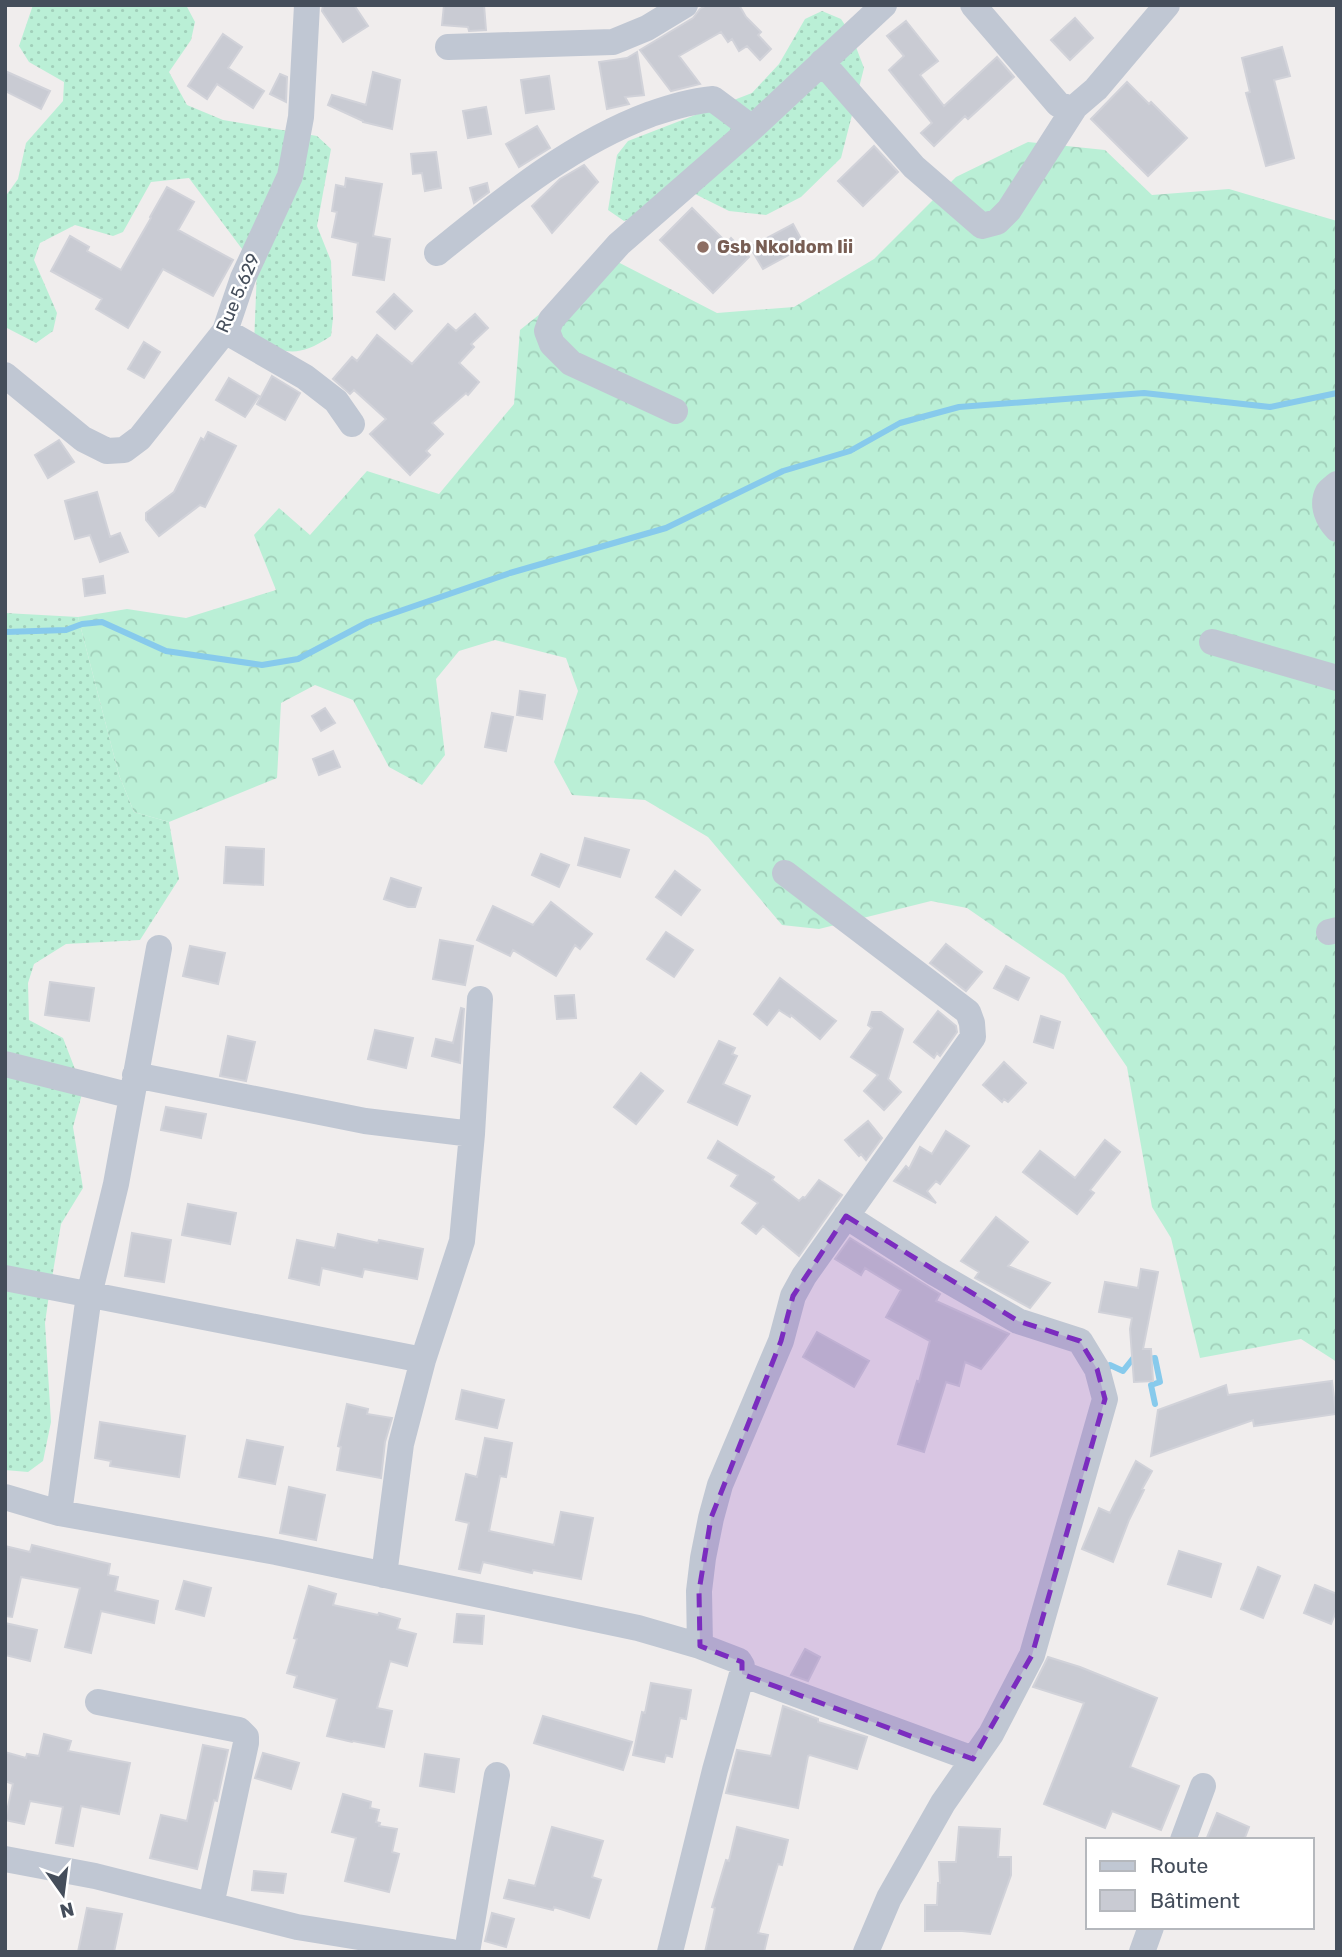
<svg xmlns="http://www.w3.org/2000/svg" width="1342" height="1957" font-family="Rubik,sans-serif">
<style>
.grass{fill:url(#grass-dots)}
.forest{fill:url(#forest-crowns)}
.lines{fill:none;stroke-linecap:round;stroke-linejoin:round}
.stream{stroke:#87caec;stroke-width:6}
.building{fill:#c9cbd3;stroke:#d1d2d9;stroke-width:2}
.minor{stroke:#c0c7d3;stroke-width:26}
.marked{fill:#7b2cbf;fill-opacity:0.2;stroke:#7b2cbf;stroke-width:5;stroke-dasharray:14 9;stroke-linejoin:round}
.education-dot{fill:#8d6e63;stroke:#fff;stroke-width:2.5}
.labels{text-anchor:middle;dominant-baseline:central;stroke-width:5;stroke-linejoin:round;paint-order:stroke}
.education-label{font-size:18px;font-weight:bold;fill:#785e54;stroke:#fff;text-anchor:start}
.street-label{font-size:18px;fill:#454e5b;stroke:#fff}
</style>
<defs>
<pattern id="grass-dots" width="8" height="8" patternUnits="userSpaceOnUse" patternTransform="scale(1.75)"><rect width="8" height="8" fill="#baefd6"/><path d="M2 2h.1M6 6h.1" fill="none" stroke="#a1cfba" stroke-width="1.8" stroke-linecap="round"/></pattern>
<pattern id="forest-crowns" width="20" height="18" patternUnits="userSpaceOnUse" patternTransform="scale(1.75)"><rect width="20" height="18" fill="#baefd6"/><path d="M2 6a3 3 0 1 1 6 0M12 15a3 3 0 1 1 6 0" fill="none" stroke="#a1cfba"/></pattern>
</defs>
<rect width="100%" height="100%" fill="#f0eded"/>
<path class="grass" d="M33,5H186L195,22L191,40L169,72L187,105L223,120L317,136L331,149L317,226L331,261L333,318L331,336C298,358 291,352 254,345L257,269L189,178L151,182L123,232L113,236L75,225L40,243L34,260L57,313L53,331L36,343L5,327V197L18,179L26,143L63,101L64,82L29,62L19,46Z
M822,11L841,19L851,34L864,68L841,158L801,197L766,215L729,211L695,194L624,221L608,210L617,155L628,141L752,93L779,64L805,19Z
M5,613L78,617L119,775L134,812L169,822L179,879L140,940L66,944L34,964L28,983L29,1020L63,1038L83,1090L73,1127L83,1188L61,1224L48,1302L45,1323L51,1422L43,1461L28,1472L5,1470Z"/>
<path class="forest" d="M1028,142L1105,150L1152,195L1229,189L1337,221V1362L1301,1339L1200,1358L1171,1238L1152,1207L1127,1067L1064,975L967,908L931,901L819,929L782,925L708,837L645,800L572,795L554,762L578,691L566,658L495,640L459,651L436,679L445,755L422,785L389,767L353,700L315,685L281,703L277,778L169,822L134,812L119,775L78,617L127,609L186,618L276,590L254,535L279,508L310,535L367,471L439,494L514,404L520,330L610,258L717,313L794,307L874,259L956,177Z"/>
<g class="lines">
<path class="stream" d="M5,632L66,630L82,624L102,622L166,651L262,665L298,659L368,622L510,573L666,528L783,471L850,451L900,423L959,407L1144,393L1270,407L1337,393
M1105,1372L1110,1365L1123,1371L1135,1356L1143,1360L1155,1358L1160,1382L1151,1385L1155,1404"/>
</g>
<path class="building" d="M323,5H354L368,26L343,42L322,11Z
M444,5H484L486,30L469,31L468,27L442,25Z
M707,5H739L746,17L761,32L758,35L771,49L760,60L747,46L739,51L732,39L728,42L721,32L679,56L700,84L671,91L640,50L693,18L700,9Z
M1075,18L1093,38L1070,60L1051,40Z
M906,21L938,61L920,75L944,106L997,57L1014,77L968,119L965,116L934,146L921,133L932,123L889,70L904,56L887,36Z
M223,34L242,47L228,68L264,91L253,108L217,84L207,99L188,86Z
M1282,47L1290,76L1274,80L1294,158L1266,166L1246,93L1250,92L1242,58Z
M637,52L644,95L625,97L629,104L607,109L599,62L627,58Z
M5,71L50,91L41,109L5,91Z
M373,72L400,80L392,129L363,122V121L328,105L332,95L366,105Z
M280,74L287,77L286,102L270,94Z
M549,76L554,109L526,113L521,80Z
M1127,82L1149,104L1151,102L1187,138L1148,176L1091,119Z
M486,107L491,134L468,138L463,111Z
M537,126L550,148L519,167L506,144Z
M874,146L898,172L863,206L838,181Z
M436,152L441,188L425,191L422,173L413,174L411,154Z
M584,165L598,182L552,233L532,206L560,179Z
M346,178L382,184L373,236L390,239L384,280L353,275L358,243L332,237L337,212L332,211L336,185L345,187Z
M487,183L489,192L474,203L470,188Z
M167,187L194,202L178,230L233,260L213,296L163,269L128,328L96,309L102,299L51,271L70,236L89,247L87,251L121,270L151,218L150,217Z
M692,208L727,243L731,238L749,257L713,293L660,240Z
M793,224L805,246L763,269L750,247Z
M394,294L412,311L395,329L377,312Z
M475,314L488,328L471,344L474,347L459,363L479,382L468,395L466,393L432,423L443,434L426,451L430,455L410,475L370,434L386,419L354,390L350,394L333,379L352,357L357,361L377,335L412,364L448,324L456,331Z
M144,342L160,352L144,378L128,369Z
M272,376L300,393L285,420L257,404Z
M229,378L259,396L245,417L216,400Z
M208,432L236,446L205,507L200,505L159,536L146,520V513L174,492L201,438L204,440Z
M59,440L74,462L48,478L35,455Z
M97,492L110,537L120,533L128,552L100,562L90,535L75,539L65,501Z
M103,576L105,593L85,596L83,579Z
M520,691L545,695L542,719L517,715Z
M325,708L335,723L321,731L312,716Z
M492,713L513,717L506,751L485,747Z
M333,751L340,767L319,775L313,759Z
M585,838L629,850L620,877L578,865Z
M226,847L264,849L263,885L224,883Z
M541,854L569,865L559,887L532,875Z
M675,871L700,890L681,915L656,897Z
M391,878L421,888L415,907H408L384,899Z
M551,902L592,934L580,949L575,945L556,976L513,950L510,956L477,940L493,906L533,925Z
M666,932L693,950L674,977L647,959Z
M440,940L473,946L465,985L433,979Z
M946,944L982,972L966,991L930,963Z
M190,946L225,953L218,984L183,976Z
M1006,966L1029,978L1018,1000L994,988Z
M780,978L836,1021L820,1039L791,1015L790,1017L779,1010L767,1025L754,1014Z
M50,982L94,988L89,1021L45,1015Z
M574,995L576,1018L557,1019L555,996Z
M461,1008L464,1009L460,1063L432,1056L436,1039L453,1043Z
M938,1011L956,1026L957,1032L940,1056L937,1053L934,1058L914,1042Z
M872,1012H881L903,1029L888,1079L901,1092L884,1110L864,1091L878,1075L851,1057L872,1028L868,1025Z
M1041,1016L1060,1022L1053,1048L1034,1042Z
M375,1030L413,1038L406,1068L368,1059Z
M228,1036L255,1042L246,1081L220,1076Z
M719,1041L735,1048L732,1054L737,1056L723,1084L750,1096L737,1125L688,1102Z
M1004,1062L1026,1083L1008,1102L1004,1099L1002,1102L983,1085Z
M641,1073L663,1091L636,1124L614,1107Z
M166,1107L206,1114L201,1138L161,1130Z
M868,1121L882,1138L866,1160L861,1154L859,1156L845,1140Z
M946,1131L969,1146L940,1184L936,1181L927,1191L936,1203L894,1181L906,1166L909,1169L920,1147L932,1154Z
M1105,1140L1120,1152L1090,1190L1094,1193L1077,1214L1023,1172L1040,1151L1075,1178Z
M718,1141L774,1177L772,1180L799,1201L803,1197L805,1198L819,1180L842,1195L799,1256L763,1226L756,1234L742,1223L758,1203L731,1186L738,1175L708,1158Z
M188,1204L236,1213L230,1244L182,1235Z
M996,1217L1028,1242L1008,1266L1050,1283L1030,1308L975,1278L979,1272L961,1261Z
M132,1233L171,1240L164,1282L125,1276Z
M338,1234L378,1243L379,1240L423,1249L417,1279L364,1269L362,1277L322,1268L319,1285L289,1278L297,1240L335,1248Z
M850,1238L940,1294L936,1301L1009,1334L981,1369L965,1362L959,1386L946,1382L924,1452L898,1444L917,1381L919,1382L930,1341L886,1317L901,1290L865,1268L861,1275L835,1259Z
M1141,1269L1158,1272L1143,1349H1151L1153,1381L1134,1382L1130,1329L1132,1318L1099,1312L1105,1282L1138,1288Z
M817,1332L869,1361L854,1387L803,1357Z
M1332,1381L1336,1414L1254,1426L1253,1420L1151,1456L1158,1410L1226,1385L1228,1395Z
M462,1390L504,1400L497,1428L456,1419Z
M347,1404L368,1409L367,1414L392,1418L385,1442L381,1478L337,1470L341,1447L338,1446Z
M100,1422L185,1436L179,1477L110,1466L111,1461L95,1458Z
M485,1438L512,1443L506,1477L500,1476L489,1531L554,1545L561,1512L593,1518L581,1579L533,1570L532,1573L483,1562L480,1573L459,1569L469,1523L456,1520L466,1474L477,1477Z
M247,1440L283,1447L275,1484L239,1477Z
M1136,1461L1152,1471L1142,1489L1144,1490L1129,1520L1113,1562L1082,1549L1099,1508L1110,1513Z
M289,1487L325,1495L316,1540L280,1533Z
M32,1545L110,1564L108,1575L118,1577L115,1591L158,1601L154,1623L101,1611L91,1653L65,1647L80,1588L21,1577L12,1617L5,1616V1546L30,1552Z
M1179,1551L1221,1564L1211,1597L1168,1584Z
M1258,1567L1280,1576L1263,1618L1241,1609Z
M184,1581L211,1588L204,1616L176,1609Z
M1315,1585L1337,1594V1609L1331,1624L1304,1613Z
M309,1586L336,1594L333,1605L378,1615L379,1613L400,1619L397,1629L416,1634L407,1666L390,1661L377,1708L392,1711L384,1747L353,1741L352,1742L327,1736L337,1699L294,1687L297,1676L287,1673L297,1639L294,1638Z
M457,1614L484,1616L482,1644L454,1642Z
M5,1623L37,1630L30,1661L5,1655Z
M805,1649L820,1657L808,1681L791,1675Z
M1048,1657L1080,1667L1157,1698L1130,1767L1179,1786L1161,1830L1112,1811L1105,1828L1044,1804L1084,1703L1033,1687Z
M651,1683L691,1690L686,1719L680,1718L672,1757L666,1755L664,1762L633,1755L642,1712L645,1713Z
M783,1706L818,1719V1722L867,1737L857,1769L810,1755L808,1756L798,1808L726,1793L737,1750L771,1756Z
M543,1716L632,1742L623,1770L534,1743Z
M44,1734L71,1741L68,1751L130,1763L119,1814L81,1806L73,1846L56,1843L63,1807L30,1801L24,1824L5,1820L13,1784L5,1781V1752L26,1758L27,1754L39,1756Z
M203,1745L228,1750L217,1801L214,1800L197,1869L150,1858L161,1815L187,1821Z
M263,1753L299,1763L291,1789L255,1778Z
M425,1754L459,1759L454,1792L420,1786Z
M343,1794L371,1802L370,1808L379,1810L376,1822L380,1823L379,1826L397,1829L392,1852L399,1854L389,1892L345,1881L356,1838L332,1832Z
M1217,1813L1249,1827L1244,1840H1206Z
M552,1827L603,1841L592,1877L601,1880L589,1918L554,1907L553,1910L504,1898L509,1880L535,1886Z
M737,1827L788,1840L782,1865L778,1864L758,1933L768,1935L764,1952H705L715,1908L712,1907L726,1860L729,1861Z
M959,1827L1000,1829L998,1857H1011V1875L990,1934L962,1931H925V1905H937L938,1883H940L939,1862H956Z
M254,1871L286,1874L283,1893L252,1890Z
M87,1908L122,1914L114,1952H78Z
M492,1913L514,1919L506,1947L485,1941Z"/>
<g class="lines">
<path class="minor" d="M973,5L1058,104L1066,108L1075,107L1096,89L1167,5
M448,47L613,42L647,28L685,5
M822,62L914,167L982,226L997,222L1009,210L1075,107
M437,253C503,200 570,144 651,114C672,107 691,101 713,99L752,128L884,5
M225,331L305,377L336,401L352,424
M5,375L83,439L107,451L124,450L140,438L225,331L243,278L290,176L301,117L307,5
M675,411L571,363L552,344L547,331L551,320L619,244L752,128
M1337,484C1334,487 1330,489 1328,492C1321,505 1328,520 1337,529
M1212,642L1337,678
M1329,932L1337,930
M5,1064L132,1096
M135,1075L365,1121L472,1134
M846,1216L935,1273L1018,1321L1080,1341L1097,1369L1105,1399L1032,1655L991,1734L943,1803L889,1898L866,1952
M5,1278L423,1360
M5,1497L59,1513L276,1552L638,1628L700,1646L739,1661L742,1666V1674L715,1770L670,1952
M59,1513L89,1295L116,1184L159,948
M384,1575L401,1444L423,1360L462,1241L472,1134L480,999
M700,1646L699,1591L703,1558L711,1518L720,1485L781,1341L793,1296L804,1276L973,1037L972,1023L968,1012L785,873
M742,1674L973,1759
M98,1702L239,1730L246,1737V1743L211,1905
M1183,1840L1203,1786
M5,1859L95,1876L297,1927L452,1952
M467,1952L497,1775
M1142,1952L1151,1927"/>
</g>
<path class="marked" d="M846,1216L1018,1321L1080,1341L1097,1369L1105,1399L1032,1655L973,1759L742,1674V1662L700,1646L699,1591L711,1518L781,1341L793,1296Z"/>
<circle class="education-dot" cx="703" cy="247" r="7"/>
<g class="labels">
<g class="education-label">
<text x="717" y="247">Gsb Nkoldom Iii</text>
</g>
<g class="street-label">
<text transform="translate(238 293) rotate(-67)">Rue 5.629</text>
</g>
</g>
<rect width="1342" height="1957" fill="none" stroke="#454e5b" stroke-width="14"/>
<rect x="1086" y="1838" width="228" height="91" fill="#ffffff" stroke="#b5b8bd" stroke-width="2"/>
<rect x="1100" y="1861" width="35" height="10" fill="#c0c7d3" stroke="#b5b8bd" stroke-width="2"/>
<text x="1150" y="1873" font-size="21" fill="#454e5b">Route</text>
<rect x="1100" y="1890" width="35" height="21" fill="#c9cbd3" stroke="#b5b8bd" stroke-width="2"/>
<text x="1150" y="1908" font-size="21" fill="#454e5b">Bâtiment</text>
<g transform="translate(63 1894) rotate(166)" stroke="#ffffff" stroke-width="5" paint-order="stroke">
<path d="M0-5L12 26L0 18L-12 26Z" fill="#454e5b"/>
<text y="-10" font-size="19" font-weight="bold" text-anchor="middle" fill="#454e5b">N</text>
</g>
</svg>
